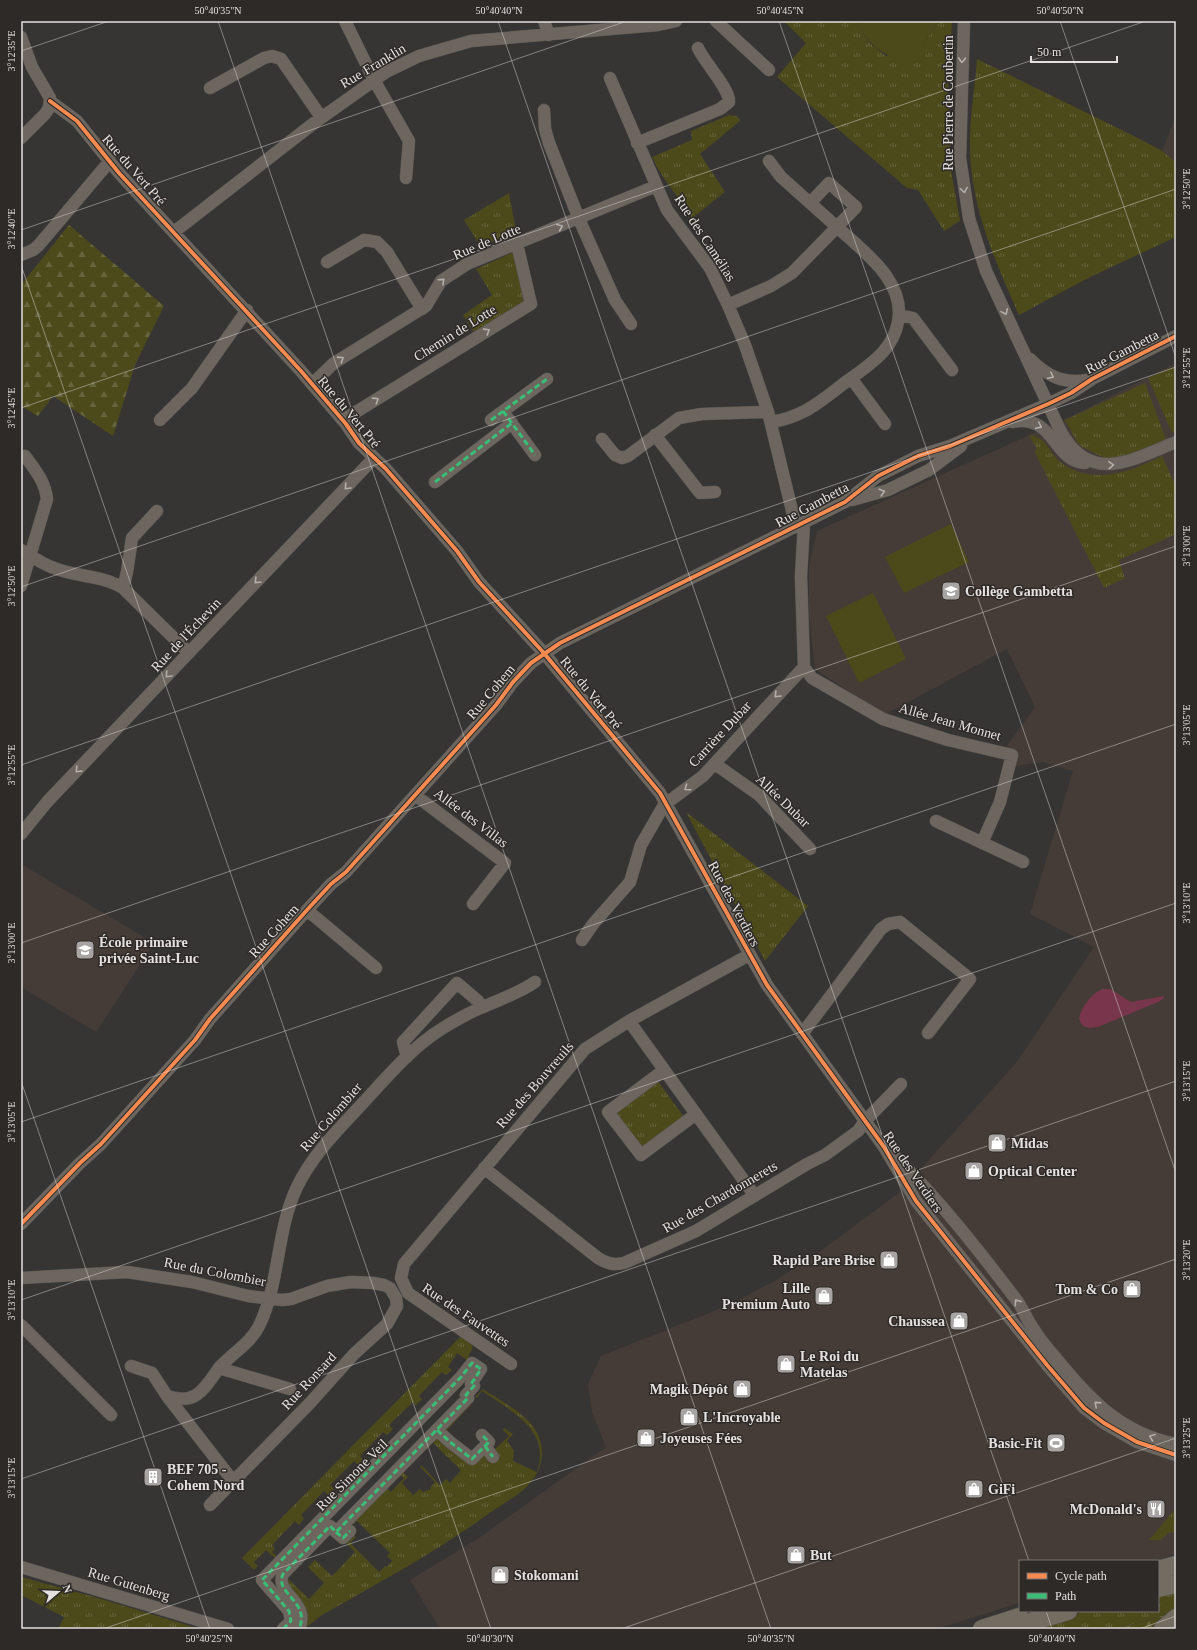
<svg xmlns="http://www.w3.org/2000/svg" width="1197" height="1650" font-family="'Times New Roman',serif">
<style>
.built{fill:#453c37}
.grass{fill:url(#grass-tufts)}
.forest{fill:url(#forest-firs)}
.pitch{fill:#4c4a1b}
.water{fill:#78364c}
.lines{fill:none;stroke-linecap:round;stroke-linejoin:round}
.minor-casing{stroke:#555453;stroke-width:13}
.highway-casing{stroke:#555453;stroke-width:19}
.minor{stroke:#6c665e;stroke-width:12}
.highway{stroke:#726c61;stroke-width:18}
.quiet{stroke:#3abd76;stroke-width:3;stroke-dasharray:6 3;stroke-linecap:butt}
.cycleway-casing{stroke:#2e2a27;stroke-width:6}
.cycleway{stroke:#f68b52;stroke-width:4}
.oneway{stroke:#b3afab}
.ticks{fill:none;stroke:#e3e0df;stroke-width:1;stroke-opacity:0.45}
.labels{text-anchor:middle;dominant-baseline:central;stroke-width:3;stroke-linejoin:round;paint-order:stroke}
.street-label{font-size:14px;fill:#e3e0df;stroke:#2e2a27}
.poi-label{font-size:14px;font-weight:bold;fill:#e3e0df;stroke:#2e2a27;text-anchor:start}
.neatline{fill:none;stroke:#e3e0df;stroke-width:1.5}
.ticks-label{font-size:10px;text-anchor:middle;fill:#e3e0df}
</style>
<defs>
<pattern id="grass-tufts" width="24" height="20" patternUnits="userSpaceOnUse"><rect width="24" height="20" fill="#4c4a1b"/><path d="M3 7l-1-3M5 7V3M7 7l1-3M15 17l-1-3M17 17v-4M19 17l1-3" fill="none" stroke="#66643c"/></pattern>
<pattern id="forest-firs" width="22" height="20" patternUnits="userSpaceOnUse"><rect width="22" height="20" fill="#4c4a1b"/><path d="M5 1l3.5 6h-7zM16 11l3.5 6h-7z" fill="#66643c"/></pattern>
</defs>
<rect width="100%" height="100%" fill="#373533"/>
<path class="built" d="M1176,115V162L1162,151Z
M1176,363V1554L1155,1561H1020V1603L936,1629H440L410,1580L479,1538L606,1447L592,1412L588,1384L601,1356L729,1305L778,1279L818,1253L900,1192L1016,1063L1094,947L1030,914L1073,771L1043,762L1016,766L1007,746L1035,707L1007,649L884,715L815,669L809,615V567L817,531L1078,413Z
M21,864L154,943L96,1032L21,987Z"/>
<path class="grass" d="M784,21H855L871,44L886,56L923,45L938,21H952L948,81L950,164L960,221L944,231L918,190L907,188L777,77L806,43Z
M977,59L1138,138L1162,151L1176,162V237L1090,277L1019,315C996,263 971,208 970,150C969,120 975,89 977,59Z
M729,115L736,116L741,120L700,154L725,192L692,218C679,197 662,179 652,157L692,140L691,131Z
M509,193L516,231L481,247L464,220Z
M514,252L526,302L475,334L463,315L492,295L476,269Z
M1176,366V431L1172,433L1148,378Z
M1145,383L1166,439L1121,458L1107,459L1082,447L1077,442L1065,420Z
M1029,435C1048,437 1049,454 1063,464C1093,486 1133,471 1162,456L1176,486V534L1119,560L1125,578L1104,588L1034,451L1037,449Z
M686,812L808,906L765,961Z
M657,1080L684,1117L645,1146H638L616,1116L617,1109Z
M461,1336L473,1346L467,1360L457,1353L448,1367L452,1370L446,1375L442,1372L419,1396L422,1399L416,1405L413,1402L389,1425L393,1429L387,1435L383,1432L360,1456L363,1459L358,1465L354,1461L330,1485L334,1489L328,1495L324,1491L301,1515L304,1519L299,1525L295,1521L272,1545L275,1548L272,1552L280,1559L278,1561L266,1550L254,1562L258,1566L254,1570L242,1558Z
M483,1389C503,1403 536,1417 541,1444C544,1457 540,1472 530,1483C520,1495 504,1503 491,1512C438,1551 380,1582 322,1615L304,1629L284,1575L309,1599L324,1583L308,1567L315,1560L332,1576L355,1552L343,1540L345,1538L348,1542L354,1536L356,1537L350,1543L379,1572L385,1566L387,1567L392,1561L387,1556L390,1553L357,1521L354,1524L350,1520L386,1487L391,1492L404,1478L399,1474L403,1472L408,1477L402,1483L413,1495L420,1489L423,1492L431,1489L430,1487L435,1482L420,1467L421,1465L440,1485L446,1479L450,1483L461,1470L432,1442L469,1403L471,1405L447,1430L473,1456L494,1450L509,1436L503,1430L504,1428L513,1434L507,1441L514,1451L513,1461L537,1472C551,1429 512,1412 482,1391L477,1398L475,1397Z
M1176,1508V1523L1173,1527L1176,1529V1532L1168,1533L1161,1540H1149Z
M21,1577L98,1598L200,1629H58L64,1617L21,1595Z
M1176,1589V1611L1118,1629H1022L1086,1611H1158V1593Z"/>
<path class="forest" d="M69,225L164,306L135,365L113,436L53,396L38,416L21,406V285Z
M1171,1613L1156,1629H1118Z"/>
<path class="pitch" d="M855,21H938L923,45L904,60C876,53 871,44 855,21Z
M951,524L969,562L904,593L885,557Z
M873,593L906,659L859,683L826,616Z"/>
<path class="water" d="M1103,989H1110L1131,1002L1164,996L1163,999L1158,1002L1098,1027L1090,1028L1083,1026L1079,1019C1081,1007 1092,993 1103,989Z"/>
<g class="lines">
<defs>
<path id="minor" d="M345,21L374,80L409,141L406,178
M544,21L549,35
M716,21L769,70
M964,21L960,158L969,218L986,271L1060,430C1090,486 1131,460 1176,442
M21,37L32,67L50,98L49,108L45,114L21,138
M610,78L667,210L710,268L728,305L745,345L768,412L796,527
M210,88L264,58L272,56L281,59L321,117
M50,101L77,121L119,173L301,371L346,424L359,443L386,469L457,551L479,582L543,652L660,793L767,985L884,1147L916,1201L1047,1365L1084,1408L1104,1423L1137,1442L1176,1455
M544,110L545,129L549,143L579,219L615,300L631,324
M637,143L720,109L729,102C730,89 704,62 698,48
M174,232L314,123L386,72L419,56L471,41L658,25L676,21
M21,255L33,250L38,246L110,161
M327,262L364,240L377,242L387,252L422,309
M728,305L771,286L792,273L837,227L781,177L769,161
M899,315L913,318L952,370
M1030,359C1047,376 1063,384 1087,380
M851,378L885,424
M312,384L334,363L426,306L441,281L467,264L656,186
M507,417L535,455
M160,420L192,388L247,310
M343,420L531,304L517,244
M491,420L547,379
M771,422C804,417 821,401 847,381C860,372 873,363 883,352C890,344 896,333 898,322C906,281 864,252 837,227L856,207L829,183L810,203
M1012,422C1056,414 1052,461 1085,463
M655,435L700,493L715,492
M602,439L615,455L622,458L628,456L679,418L702,414L768,412
M435,482L512,423
M852,500L888,490L929,470L961,446
M804,523L801,576L804,667L812,678L883,719L948,740L1012,755L1000,802L982,843
M21,550C31,556 42,564 54,568C76,577 102,575 123,588L189,653
M21,586L47,499C45,481 35,470 25,456
M123,588L127,572L132,538L157,511
M715,764L759,795L810,849
M415,795L505,863L473,904
M936,821L1023,862
M21,834L47,802L374,458
M307,910L376,968
M582,940L593,924L630,882L641,845L664,805L703,776L804,667
M629,1021L755,1196
M802,1034L881,929L888,924L900,922L970,979L928,1033
M407,1057L403,1042L457,983L478,1001L482,1007
M664,1070L608,1112L641,1155L696,1114
M897,1158C941,1202 980,1252 1018,1302C1024,1311 1028,1322 1035,1331C1042,1343 1052,1353 1061,1364C1093,1403 1124,1434 1176,1444
M484,1168L598,1258C608,1264 614,1265 624,1263L696,1231L807,1164L825,1155L858,1131L865,1121L901,1084
M21,1224L80,1163L101,1144L195,1040L210,1019L307,910L331,884L346,872L496,705L513,682L531,663L560,643L845,502L878,476L918,456L950,446L1048,404L1071,393L1092,379L1176,336
M21,1278L127,1272L192,1282L248,1296L282,1300L291,1299L327,1286L351,1282L373,1283L384,1285L390,1288L396,1298L397,1306L387,1324L354,1354L310,1403L210,1505
M21,1325L111,1415
M511,1364L408,1293L401,1278L404,1264L585,1049L629,1021L749,955
M131,1366L152,1373L167,1396
M219,1368C231,1354 251,1343 259,1326C280,1283 276,1231 297,1187C313,1154 338,1130 362,1104C387,1077 412,1047 443,1028C456,1020 470,1012 483,1007C501,999 519,993 535,982
M437,1430L450,1442L472,1459L489,1442L482,1435
M485,1446L493,1457
M233,1481L167,1396C196,1406 204,1389 219,1368L290,1389
M336,1532L343,1538L350,1531
M21,1567L228,1629
M283,1629L291,1621L289,1611L262,1580L461,1377L472,1363L481,1369L471,1384L474,1386L466,1395L468,1398L336,1532L330,1526L283,1574C274,1594 311,1601 299,1629"/>
<path id="highway" d="M1158,1570L1176,1565
M1158,1588L1176,1584
M982,1629L1019,1617
M1008,1629L1068,1611
M1163,1629L1176,1618"/>
</defs>
<use href="#minor" class="minor-casing"/>
<use href="#highway" class="highway-casing"/>
<use href="#minor" class="minor"/>
<use href="#highway" class="highway"/>
<path class="quiet" d="M503,411L535,455
M491,420L547,379
M435,482L512,423
M437,1430L450,1442L472,1459L489,1442L482,1435
M485,1446L493,1457
M336,1532L343,1538L350,1531
M283,1629L291,1621L289,1611L262,1580L461,1377L472,1363L481,1369L471,1384L474,1386L466,1395L468,1398L336,1532L330,1526L283,1574C274,1594 311,1601 299,1629"/>
<defs>
<path id="cycleway" d="M50,101L77,121L119,173L301,371L346,424L359,443L386,469L457,551L479,582L543,652L660,793L767,985L884,1147L916,1201L1047,1365L1084,1408L1104,1423L1137,1442L1176,1455
M21,1224L80,1163L101,1144L195,1040L210,1019L307,910L331,884L346,872L496,705L513,682L531,663L560,643L845,502L878,476L918,456L950,446L1048,404L1071,393L1092,379L1176,336"/>
</defs>
<use href="#cycleway" class="cycleway-casing"/>
<use href="#cycleway" class="cycleway"/>
</g>
<defs><path id="oneway-chevron" d="M-2-3.5L2.5 0L-2 3.5" fill="none" stroke-width="1.6" stroke-linecap="round" stroke-linejoin="round"/></defs>
<g class="oneway">
<use href="#oneway-chevron" transform="translate(962 60) rotate(92)"/>
<use href="#oneway-chevron" transform="translate(964 190) rotate(82)"/>
<use href="#oneway-chevron" transform="translate(560 227) rotate(-23)"/>
<use href="#oneway-chevron" transform="translate(442 281) rotate(-42)"/>
<use href="#oneway-chevron" transform="translate(1005 312) rotate(66)"/>
<use href="#oneway-chevron" transform="translate(487 331) rotate(-32)"/>
<use href="#oneway-chevron" transform="translate(341 359) rotate(-32)"/>
<use href="#oneway-chevron" transform="translate(1051 376) rotate(26)"/>
<use href="#oneway-chevron" transform="translate(376 400) rotate(-32)"/>
<use href="#oneway-chevron" transform="translate(1039 426) rotate(26)"/>
<use href="#oneway-chevron" transform="translate(1111 465) rotate(-3)"/>
<use href="#oneway-chevron" transform="translate(347 487) rotate(133)"/>
<use href="#oneway-chevron" transform="translate(882 492) rotate(-16)"/>
<use href="#oneway-chevron" transform="translate(257 581) rotate(134)"/>
<use href="#oneway-chevron" transform="translate(168 675) rotate(133)"/>
<use href="#oneway-chevron" transform="translate(777 695) rotate(134)"/>
<use href="#oneway-chevron" transform="translate(78 770) rotate(134)"/>
<use href="#oneway-chevron" transform="translate(687 788) rotate(145)"/>
<use href="#oneway-chevron" transform="translate(1017 1302) rotate(-126)"/>
<use href="#oneway-chevron" transform="translate(1097 1404) rotate(-138)"/>
<use href="#oneway-chevron" transform="translate(1152 1437) rotate(-159)"/>
</g>
<path class="ticks" d="M218,21L771,1629M498,21L1029,1561M779,21L1176,1173M1060,21L1176,358M21,51L109,21M21,230L627,21M21,265L491,1629M21,408L1146,21M21,587L1176,189M21,765L1176,367M21,943L1176,546M21,1081L210,1629M21,1122L1176,724M21,1300L1176,903M21,1479L1176,1081M1046,1611L1052,1629M103,1629L1176,1259M621,1629L1176,1438M1139,1629L1176,1616"/>
<defs>
<symbol id="school-square" viewBox="-11 -11 22 22"><rect x="-9" y="-9" width="18" height="18" rx="4" fill="#a7a4a3" stroke="#2e2a27"/><path d="M0-5L7-2L0 1L-7-2ZM-4 1L0 2.5L4 1V4Q0 6-4 4Z" fill="#fff"/></symbol>
<symbol id="shop-square" viewBox="-11 -11 22 22"><rect x="-9" y="-9" width="18" height="18" rx="4" fill="#a7a4a3" stroke="#2e2a27"/><path d="M-5-2.5h2.3a2.7 3.5 0 0 1 5.4 0H5L5.5 6h-11ZM-1.5-2.5h3a1.5 2.3 0 0 0-3 0Z" fill="#fff"/></symbol>
<symbol id="stadium-square" viewBox="-11 -11 22 22"><rect x="-9" y="-9" width="18" height="18" rx="4" fill="#a7a4a3" stroke="#2e2a27"/><path d="M0-5a6.5 5 0 1 0 0 10a6.5 5 0 1 0 0-10ZM-3.5-1.8h7v3.6h-7Z" fill="#fff"/></symbol>
<symbol id="building-square" viewBox="-11 -11 22 22"><rect x="-9" y="-9" width="18" height="18" rx="4" fill="#a7a4a3" stroke="#2e2a27"/><path d="M-4-6H4V6H1V3H-1V6H-4ZM-2.5-4.3h1.7v1.8h-1.7ZM.8-4.3h1.7v1.8H.8ZM-2.5-1h1.7V.8h-1.7ZM.8-1h1.7V.8H.8Z" fill="#fff"/></symbol>
<symbol id="restaurant-square" viewBox="-11 -11 22 22"><rect x="-9" y="-9" width="18" height="18" rx="4" fill="#a7a4a3" stroke="#2e2a27"/><path d="M-5-6h1v4h1v-4h1v4h1v-4h1v5L-1.5 .5V6h-2V.5L-5-1ZM5-6V6H3V1.5H1.5Q1.5-4 5-6Z" fill="#fff"/></symbol>
</defs>
<g fill-rule="evenodd">
<use href="#school-square" x="940" y="580" width="22" height="22"/>
<use href="#school-square" x="74" y="939" width="22" height="22"/>
<use href="#shop-square" x="986" y="1132" width="22" height="22"/>
<use href="#shop-square" x="963" y="1160" width="22" height="22"/>
<use href="#shop-square" x="878" y="1249" width="22" height="22"/>
<use href="#shop-square" x="1121" y="1278" width="22" height="22"/>
<use href="#shop-square" x="813" y="1285" width="22" height="22"/>
<use href="#shop-square" x="948" y="1310" width="22" height="22"/>
<use href="#shop-square" x="775" y="1353" width="22" height="22"/>
<use href="#shop-square" x="731" y="1378" width="22" height="22"/>
<use href="#shop-square" x="678" y="1406" width="22" height="22"/>
<use href="#shop-square" x="635" y="1427" width="22" height="22"/>
<use href="#stadium-square" x="1045" y="1432" width="22" height="22"/>
<use href="#building-square" x="142" y="1466" width="22" height="22"/>
<use href="#shop-square" x="963" y="1478" width="22" height="22"/>
<use href="#restaurant-square" x="1145" y="1498" width="22" height="22"/>
<use href="#shop-square" x="785" y="1544" width="22" height="22"/>
<use href="#shop-square" x="489" y="1564" width="22" height="22"/>
</g>
<g class="labels">
<g class="street-label">
<text transform="translate(373 66) rotate(-31)">Rue Franklin</text>
<text transform="translate(948 103) rotate(-90)">Rue Pierre de Coubertin</text>
<text transform="translate(134 170) rotate(49)">Rue du Vert Pré</text>
<text transform="translate(705 238) rotate(57)">Rue des Camélias</text>
<text transform="translate(487 242) rotate(-23)">Rue de Lotte</text>
<text transform="translate(455 333) rotate(-32)">Chemin de Lotte</text>
<text transform="translate(1122 352) rotate(-27)">Rue Gambetta</text>
<text transform="translate(349 412) rotate(50)">Rue du Vert Pré</text>
<text transform="translate(812 505) rotate(-28)">Rue Gambetta</text>
<text transform="translate(186 635) rotate(-47)">Rue de l'Échevin</text>
<text transform="translate(491 692) rotate(-50)">Rue Cohem</text>
<text transform="translate(591 693) rotate(51)">Rue du Vert Pré</text>
<text transform="translate(950 722) rotate(16)">Allée Jean Monnet</text>
<text transform="translate(720 734) rotate(-47)">Carrière Dubar</text>
<text transform="translate(783 801) rotate(44)">Allée Dubar</text>
<text transform="translate(471 818) rotate(37)">Allée des Villas</text>
<text transform="translate(734 904) rotate(62)">Rue des Verdiers</text>
<text transform="translate(274 931) rotate(-48)">Rue Cohem</text>
<text transform="translate(535 1085) rotate(-49)">Rue des Bouvreuils</text>
<text transform="translate(331 1117) rotate(-49)">Rue Colombier</text>
<text transform="translate(913 1172) rotate(56)">Rue des Verdiers</text>
<text transform="translate(720 1197) rotate(-30)">Rue des Chardonnerets</text>
<text transform="translate(215 1272) rotate(11)">Rue du Colombier</text>
<text transform="translate(466 1315) rotate(34)">Rue des Fauvettes</text>
<text transform="translate(309 1381) rotate(-47)">Rue Ronsard</text>
<text transform="translate(352 1475) rotate(-45)">Rue Simone Veil</text>
<text transform="translate(129 1584) rotate(17)">Rue Gutenberg</text>
</g>
<g class="poi-label">
<text x="965" y="591">Collège Gambetta</text>
<text x="99" y="942">École primaire<tspan x="99" dy="16">privée Saint-Luc</tspan></text>
<text x="1011" y="1143">Midas</text>
<text x="988" y="1171">Optical Center</text>
<text x="875" y="1260" text-anchor="end">Rapid Pare Brise</text>
<text x="810" y="1288" text-anchor="end">Lille<tspan x="810" dy="16">Premium Auto</tspan></text>
<text x="1118" y="1289" text-anchor="end">Tom &amp; Co</text>
<text x="945" y="1321" text-anchor="end">Chaussea</text>
<text x="800" y="1356">Le Roi du<tspan x="800" dy="16">Matelas</tspan></text>
<text x="728" y="1389" text-anchor="end">Magik Dépôt</text>
<text x="703" y="1417">L'Incroyable</text>
<text x="660" y="1438">Joyeuses Fées</text>
<text x="1042" y="1443" text-anchor="end">Basic-Fit</text>
<text x="167" y="1469">BEF 705 -<tspan x="167" dy="16">Cohem Nord</tspan></text>
<text x="988" y="1489">GiFi</text>
<text x="1142" y="1509" text-anchor="end">McDonald's</text>
<text x="810" y="1555">But</text>
<text x="514" y="1575">Stokomani</text>
</g>
</g>
<rect width="1197" height="1650" fill="none" stroke="#2e2a27" stroke-width="44"/>
<rect x="1019" y="1560" width="140" height="52" fill="#2e2a27" stroke="#767371"/>
<rect x="1027" y="1573" width="20" height="6" fill="#f68b52" stroke="#767371"/>
<text x="1055" y="1580" font-size="12" fill="#e3e0df">Cycle path</text>
<rect x="1027" y="1593" width="20" height="6" fill="#3abd76" stroke="#767371"/>
<text x="1055" y="1600" font-size="12" fill="#e3e0df">Path</text>
<g transform="translate(58 1592) rotate(71)" stroke="#2e2a27" stroke-width="3" paint-order="stroke">
<path d="M0-3L7 15L0 10L-7 15Z" fill="#e3e0df"/>
<text y="-6" font-size="11" font-weight="bold" text-anchor="middle" fill="#e3e0df">N</text>
</g>
<path d="M1031 56v6h86v-6" fill="none" stroke="#e3e0df" stroke-width="2"/>
<text x="1037" y="56" font-size="12" fill="#e3e0df" stroke="#2e2a27" stroke-width="3" paint-order="stroke">50 m</text>
<rect x="22" y="22" width="1153" height="1606" class="neatline"/>
<g class="ticks-label">
<text x="218" y="14">50°40'35"N</text>
<text x="499" y="14">50°40'40"N</text>
<text x="780" y="14">50°40'45"N</text>
<text x="1060" y="14">50°40'50"N</text>
<text transform="translate(11 51) rotate(-90)" y="4">3°12'35"E</text>
<text transform="translate(1186 189) rotate(-90)" y="4">3°12'50"E</text>
<text transform="translate(11 229) rotate(-90)" y="4">3°12'40"E</text>
<text transform="translate(1186 368) rotate(-90)" y="4">3°12'55"E</text>
<text transform="translate(11 408) rotate(-90)" y="4">3°12'45"E</text>
<text transform="translate(1186 546) rotate(-90)" y="4">3°13'00"E</text>
<text transform="translate(11 586) rotate(-90)" y="4">3°12'50"E</text>
<text transform="translate(1186 725) rotate(-90)" y="4">3°13'05"E</text>
<text transform="translate(11 765) rotate(-90)" y="4">3°12'55"E</text>
<text transform="translate(1186 903) rotate(-90)" y="4">3°13'10"E</text>
<text transform="translate(11 943) rotate(-90)" y="4">3°13'00"E</text>
<text transform="translate(1186 1081) rotate(-90)" y="4">3°13'15"E</text>
<text transform="translate(11 1122) rotate(-90)" y="4">3°13'05"E</text>
<text transform="translate(1186 1260) rotate(-90)" y="4">3°13'20"E</text>
<text transform="translate(11 1300) rotate(-90)" y="4">3°13'10"E</text>
<text transform="translate(1186 1438) rotate(-90)" y="4">3°13'25"E</text>
<text transform="translate(11 1478) rotate(-90)" y="4">3°13'15"E</text>
<text x="209" y="1642">50°40'25"N</text>
<text x="490" y="1642">50°40'30"N</text>
<text x="771" y="1642">50°40'35"N</text>
<text x="1052" y="1642">50°40'40"N</text>
</g>
</svg>
